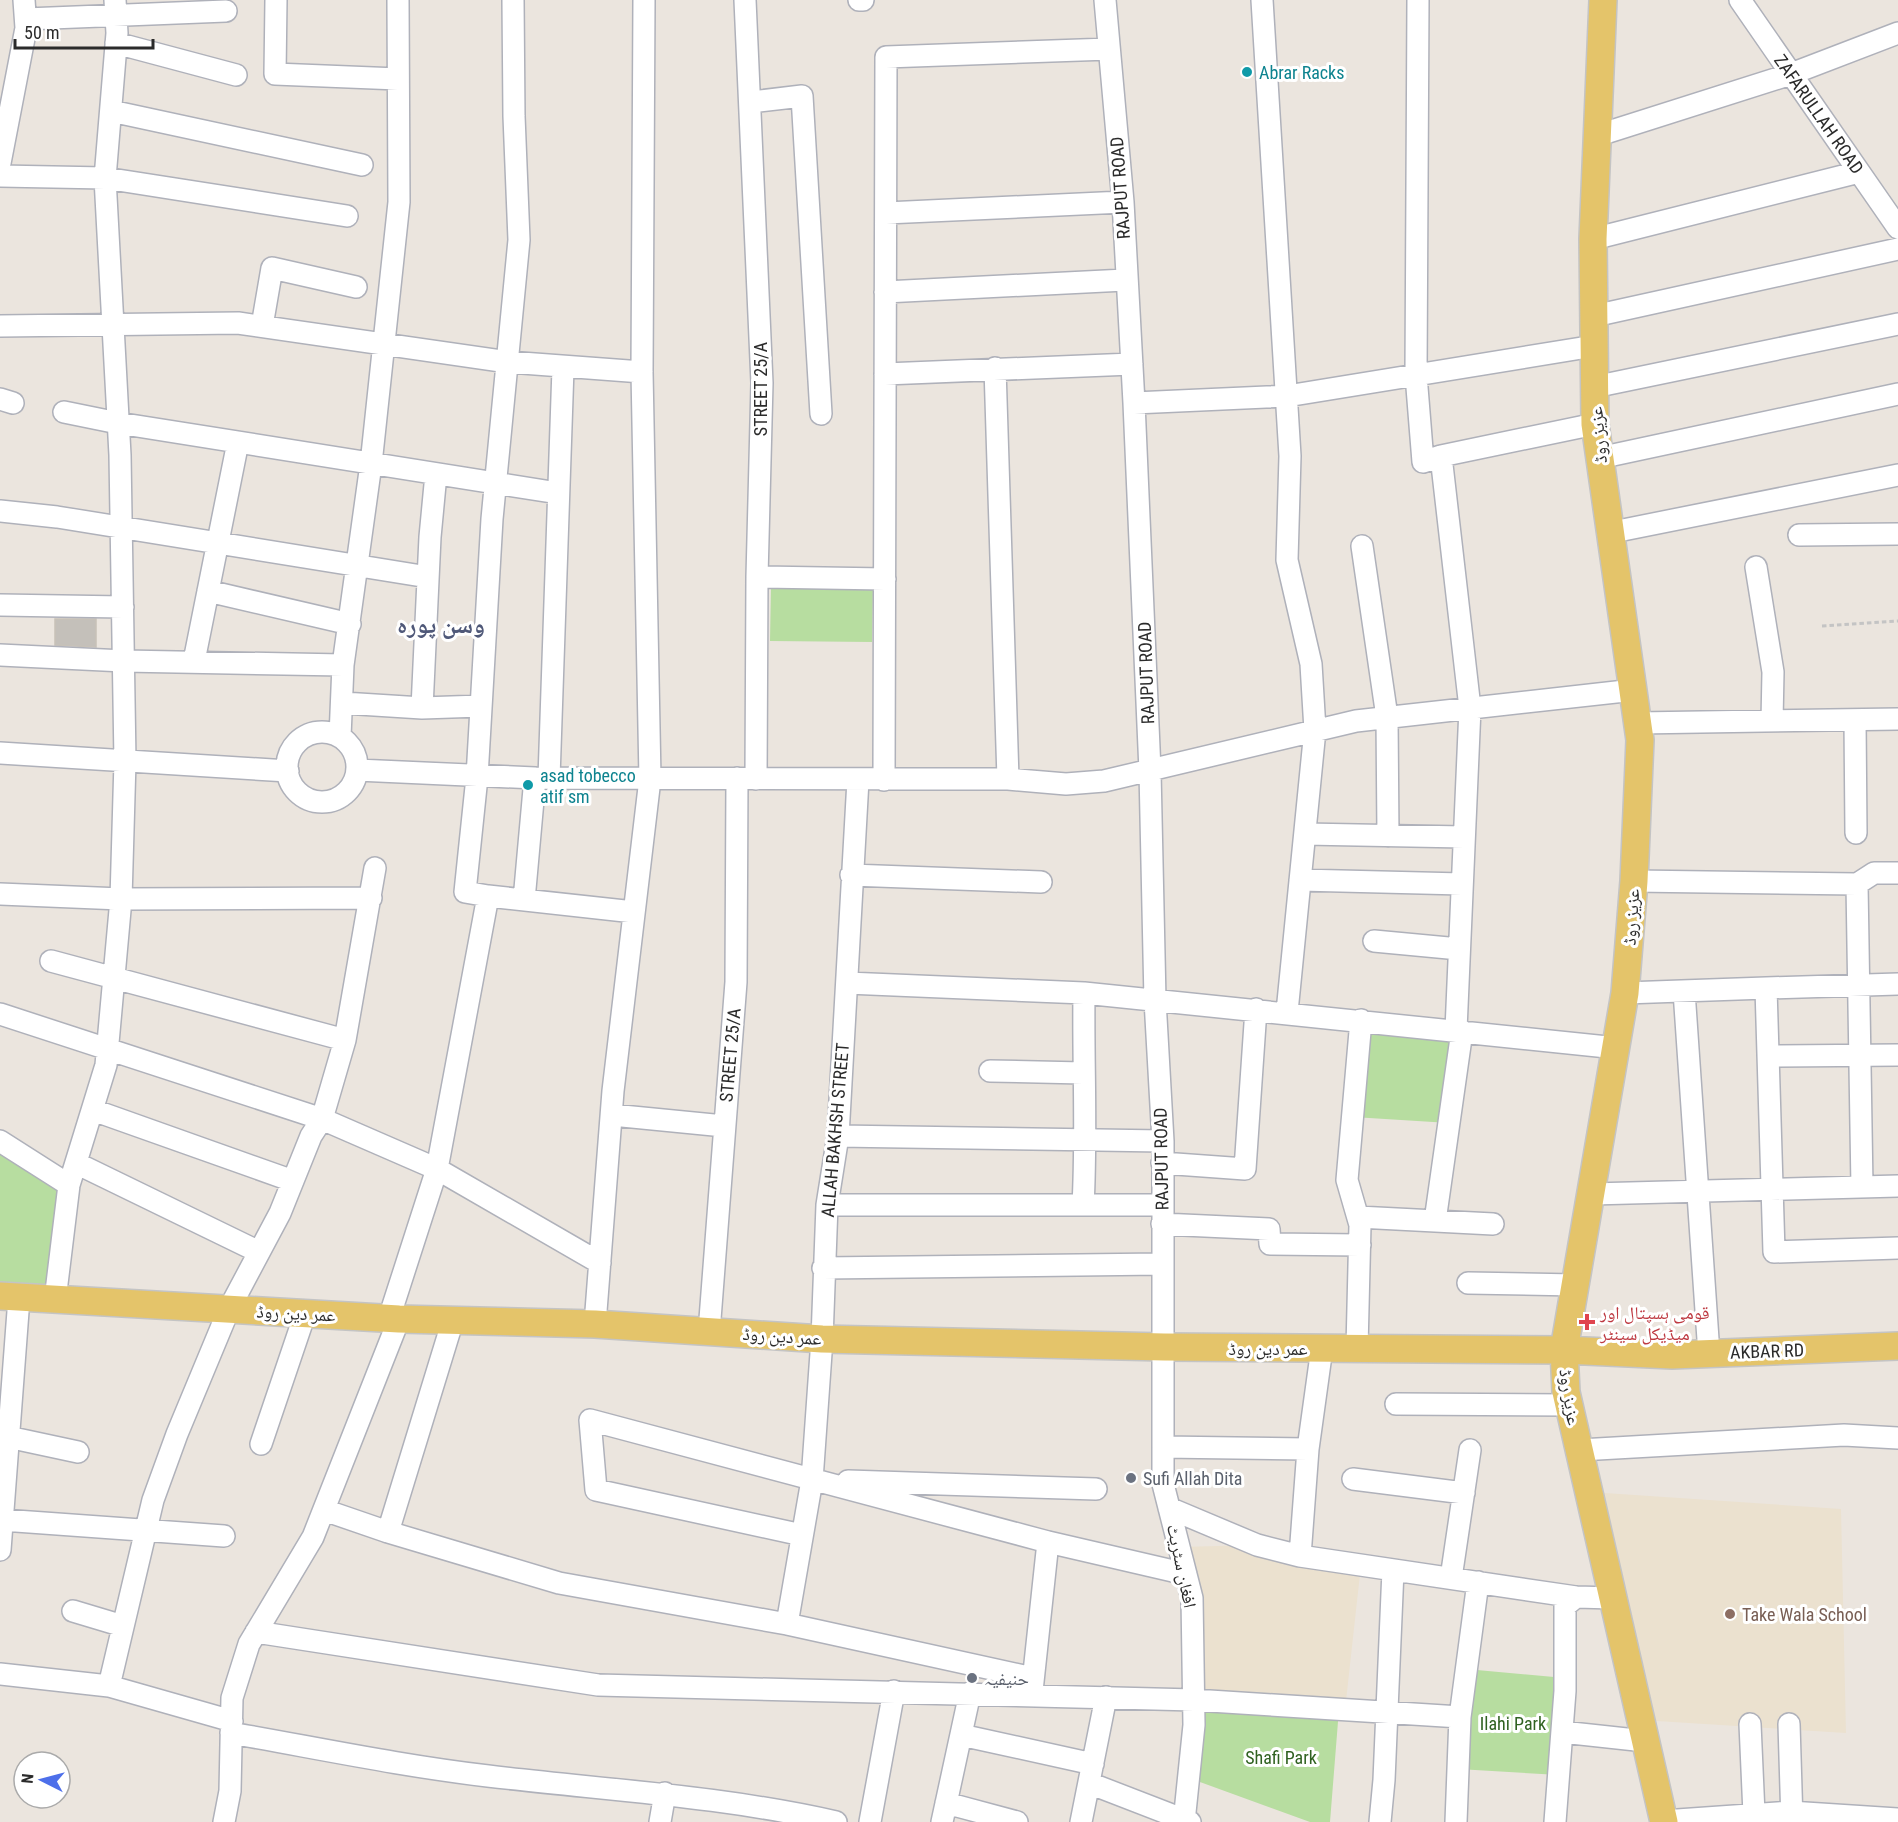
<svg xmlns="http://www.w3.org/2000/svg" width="1898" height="1822" font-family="'Roboto Condensed','Noto Naskh Arabic',sans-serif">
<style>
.education{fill:#ebe1cf}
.green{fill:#b7dda0}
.building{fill:#c4c0ba;stroke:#c7c1b8;stroke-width:1.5}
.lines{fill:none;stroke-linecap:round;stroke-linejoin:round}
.minor-casing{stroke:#afb1ba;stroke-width:24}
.major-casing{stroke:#c4c4c4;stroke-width:30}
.path{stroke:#c4c4c4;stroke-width:3;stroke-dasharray:4.5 3;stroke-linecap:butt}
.minor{stroke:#fff;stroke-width:21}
.major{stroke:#e4c46a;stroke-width:27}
.culture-dot{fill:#0f9aa8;stroke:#fff;stroke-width:2}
.health-dot{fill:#e0444e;stroke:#fff;stroke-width:2}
.worship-dot{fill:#6b7280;stroke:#fff;stroke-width:2}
.education-dot{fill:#8d6e63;stroke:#fff;stroke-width:2}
.labels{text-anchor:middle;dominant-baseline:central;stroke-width:6;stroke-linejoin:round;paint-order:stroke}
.culture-label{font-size:18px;fill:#0d838f;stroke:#fff;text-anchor:start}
.street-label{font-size:18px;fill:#2b2b2b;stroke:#fff}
.health-label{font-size:18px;fill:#be3a42;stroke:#fff;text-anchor:start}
.worship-label{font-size:18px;fill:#5b616d;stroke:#fff;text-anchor:start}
.education-label{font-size:18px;fill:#785e54;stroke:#fff;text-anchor:start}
.park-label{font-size:18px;fill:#306221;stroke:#fff}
.district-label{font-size:24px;font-weight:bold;fill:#4f5878;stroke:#fff}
</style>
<rect width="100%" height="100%" fill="#ebe5de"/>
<path class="education" d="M1590,1492L1841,1509L1846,1733L1641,1720Z
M1257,1545L1361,1565L1345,1710L1194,1700L1179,1547Z"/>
<path class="green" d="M771,586H873L872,642L770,641Z
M1361,1020L1462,1031L1449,1123L1353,1117Z
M0,1141L69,1185L55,1300L0,1295Z
M1466,1669L1565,1678L1559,1775L1458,1769Z
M1194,1700L1339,1709L1330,1822H1310L1189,1778Z"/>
<path class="building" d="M55,619H96V647L55,645Z"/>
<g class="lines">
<defs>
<path id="minor" d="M276,0L275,74L398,79
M745,0L762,383L757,577L756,779
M859,0H863
M1105,0L1123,202L1134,403L1150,771L1155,1000L1163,1141V1484L1192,1598L1194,1725L1184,1822
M1262,0L1290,456L1287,560L1311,664L1315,730L1287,1012
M1418,0L1416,375L1423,462L1441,456L1470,708L1456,1030
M1740,0L1898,228
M26,19L226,11
M116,43L236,75
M751,102L802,96L821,414
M111,111L362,165
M1599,135L1791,74L1898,33
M0,163L26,28L24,0
M0,176L105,178L347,216
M886,213L1123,202
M1593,239L1859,172
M885,292L1125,280
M1594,316L1898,249
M0,326L238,323L508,362L642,372
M262,326L272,268L356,287
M995,368L1008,779
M885,374L1132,364
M1594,387L1898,324
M0,399L13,403
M1134,403L1287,396L1594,346
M64,412L118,423L558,493
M1441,456L1595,424
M1599,458L1898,394
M0,511L57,517L428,577
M1608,533L1898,475
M1799,535L1898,534
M1362,546L1387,717L1388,836
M1756,567L1773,672L1772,721
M757,577L885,579
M208,591L350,624
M0,605L123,607
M0,655L124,661L343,665
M194,661L238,442
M343,703L422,708L481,706
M422,708L430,537L436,474
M1855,720L1856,833
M1638,723L1898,719
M287 767a35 35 0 1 1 70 0a35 35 0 1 1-70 0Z
M340,737L343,665L371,464L399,202L398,0
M0,753L288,771
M357,770L535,778L1008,779L1066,784L1104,781L1356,721L1634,690
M549,778L563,368
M884,780L886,57L1109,49
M1305,834L1464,837
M851,875L1041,882
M1300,880L1462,884
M1634,881L1857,884
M0,894L121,899L371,898
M488,896L634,912
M524,900L535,778
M1374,941L1459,949
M51,961L345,1040
M847,983L1084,993L1617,1048
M1898,984L1766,988L1774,1252L1898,1248
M1684,991L1709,1354
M1625,993L1766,988
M0,1014L322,1119L437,1169L600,1263
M1768,1056L1898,1055
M990,1071L1083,1073
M93,1110L293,1181
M612,1115L724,1126
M838,1136L1163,1141
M0,1141L69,1185
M76,1163L259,1252
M1162,1163L1245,1169L1256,1009
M1862,1187L1857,884L1874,873H1898
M1592,1194L1898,1186
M827,1205H1162
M1083,1205C1087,1134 1083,1064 1084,993
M1358,1217L1493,1224
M1435,1221L1462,1031
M1162,1224L1269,1229L1270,1244L1360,1245
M823,1268L1161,1264
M1468,1283L1576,1285
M55,1300L69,1185L106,1065L121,899L125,761L120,455L105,178L117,33L115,0
M389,1318L437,1169L488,896L465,892L477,777L492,519L519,240L514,116L513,0
M595,1324L613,1091L650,779L642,372L644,0
M709,1332L736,982L737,778
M1357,1348L1360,1225L1347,1180L1361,1020
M1396,1404L1569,1405
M8,1437L78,1452
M261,1444L305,1314
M1163,1447L1308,1449
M1580,1450L1844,1435L1898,1438
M1353,1479L1464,1493
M848,1481L1096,1489
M1169,1508L1257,1545L1300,1556L1576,1597L1613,1598
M324,1510L388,1532L559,1583L787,1624L1033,1678
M2,1520L224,1536
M388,1532L453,1320
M802,1535L596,1490L590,1420L1048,1542L1186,1574
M0,1550L19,1298
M1300,1556L1308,1449L1322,1348
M1451,1578L1470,1450
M73,1611L123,1626
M787,1624L812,1480L822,1339L827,1205L838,1136L858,780
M256,1632L598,1685L1194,1700L1460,1717
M0,1674L109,1686L232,1721
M109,1686L153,1500L177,1434L229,1309L280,1213L311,1136L322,1119L345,1040L375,868
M1032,1691L1048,1542
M1750,1724L1754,1814
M1789,1724L1792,1822
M1562,1732L1645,1741
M231,1733C317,1748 402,1766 488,1776C605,1790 722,1796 836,1822
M961,1735L1093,1764
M1089,1783L1190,1822
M946,1803L1017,1822
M1663,1821L1790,1812L1898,1819
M224,1822L230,1791L232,1698L249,1644L313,1537L399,1319
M660,1822L665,1793
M870,1822L894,1691
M942,1822L970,1693
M1081,1822L1106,1697
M1380,1822L1384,1780L1393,1570
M1456,1822L1460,1717L1478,1582
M1555,1822L1565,1691V1606L1576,1597"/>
<path id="major" d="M1603,0L1593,239L1595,424L1640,740L1634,881L1625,993L1564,1350L1566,1392L1664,1822
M0,1296L399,1319L595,1324L822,1339L1164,1347L1564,1350L1672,1355L1898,1346"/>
</defs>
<use href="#minor" class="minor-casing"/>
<use href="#major" class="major-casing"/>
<path class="path" d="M1822,626L1898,621"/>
<use href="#minor" class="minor"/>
<use href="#major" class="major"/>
</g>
<g class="culture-dot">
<circle cx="1247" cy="72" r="6"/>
<circle cx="528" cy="785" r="6"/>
</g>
<path class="health-dot" d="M1584 1313h6v6h6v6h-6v6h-6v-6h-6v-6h6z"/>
<g class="worship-dot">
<circle cx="1131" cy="1478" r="6"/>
<circle cx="972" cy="1678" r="6"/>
</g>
<circle class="education-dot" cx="1730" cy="1614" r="6"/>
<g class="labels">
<g class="culture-label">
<text x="1259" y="72">Abrar Racks</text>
<text x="540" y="775">asad tobecco<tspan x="540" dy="21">atif sm</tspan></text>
</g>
<g class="street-label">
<text transform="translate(1819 114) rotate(55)">ZAFARULLAH ROAD</text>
<text transform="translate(1120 188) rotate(-94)">RAJPUT ROAD</text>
<text transform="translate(760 389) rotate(-90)">STREET 25/A</text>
<text transform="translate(1598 435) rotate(-95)">عزیز روڈ</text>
<text transform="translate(1146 673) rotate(-92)">RAJPUT ROAD</text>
<text transform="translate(1631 917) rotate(-86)">عزیز روڈ</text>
<text transform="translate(730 1055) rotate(-85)">STREET 25/A</text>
<text transform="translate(835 1130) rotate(-85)">ALLAH BAKHSH STREET</text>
<text transform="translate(1161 1159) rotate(-91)">RAJPUT ROAD</text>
<text transform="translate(296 1313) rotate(3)">عمر دین روڈ</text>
<text transform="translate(782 1336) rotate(4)">عمر دین روڈ</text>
<text x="1268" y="1348">عمر دین روڈ</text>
<text transform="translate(1767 1351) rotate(-2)">AKBAR RD</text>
<text transform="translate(1570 1397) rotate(81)">عزیز روڈ</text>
<text transform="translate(1182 1566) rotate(78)">افغان سٹریٹ</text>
</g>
<g class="health-label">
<text x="1600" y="1312">قومی ہسپتال اور<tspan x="1600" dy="21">میڈیکل سینٹر</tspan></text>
</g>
<g class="worship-label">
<text x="1143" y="1478">Sufi Allah Dita</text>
<text x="984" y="1678">حنیفیہ</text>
</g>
<g class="education-label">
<text x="1742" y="1614">Take Wala School</text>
</g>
<g class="park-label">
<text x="1513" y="1723">Ilahi Park</text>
<text x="1281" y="1757">Shafi Park</text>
</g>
<g class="district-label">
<text x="441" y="625">وسن پورہ</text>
</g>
</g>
<g transform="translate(42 1780) rotate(276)"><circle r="28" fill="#ffffff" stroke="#aaaaaa" stroke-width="1.5"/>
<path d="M0-4.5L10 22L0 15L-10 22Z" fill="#4d6fea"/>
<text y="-9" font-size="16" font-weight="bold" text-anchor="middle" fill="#2b2b2b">N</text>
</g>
<path d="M15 39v9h138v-9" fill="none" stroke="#2b2b2b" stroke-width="3"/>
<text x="24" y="39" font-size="18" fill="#2b2b2b" stroke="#ffffff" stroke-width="4.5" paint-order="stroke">50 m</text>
</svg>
